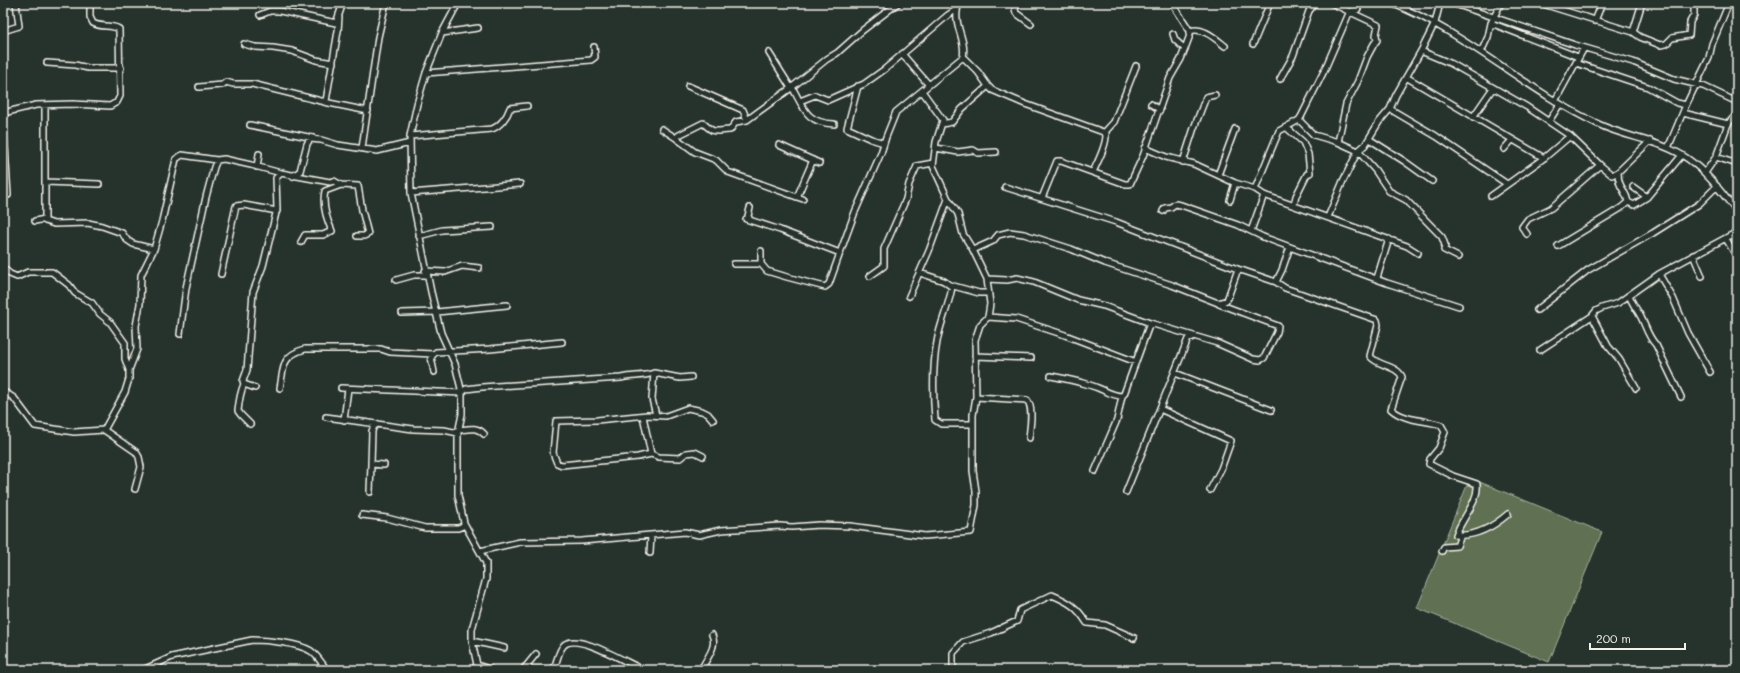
<svg xmlns="http://www.w3.org/2000/svg" width="1740" height="673" font-family="Mali,sans-serif">
<style>
.green{fill:#5f7052;stroke:#aab09d}
.lines{fill:none;stroke-linecap:round;stroke-linejoin:round}
.minor-casing{stroke:#f4f1e8;stroke-width:8}
.minor{stroke:#26332d;stroke-width:5}
</style>
<rect width="100%" height="100%" fill="#26332d"/>
<filter id="ink" filterUnits="userSpaceOnUse"><feTurbulence type="fractalNoise" baseFrequency=".025" numOctaves="2"/><feDisplacementMap in="SourceGraphic" scale="8" xChannelSelector="R" yChannelSelector="G"/><feConvolveMatrix kernelMatrix="1 2 1 2 8 2 1 2 1" color-interpolation-filters="sRGB"/></filter>
<g filter="url(#ink)">
<path class="green" d="M1470,478L1602,532L1549,662L1417,608Z"/>
<g class="lines">
<defs>
<path id="minor" d="M458,3L442,33L426,73L417,104L410,136L411,193L431,292L441,333L455,364L462,393V414L458,433V495L464,523L486,563V579L472,629V641L478,670
M1018,3L1015,9L1016,13L1031,24
M1331,3L1378,25L1376,35L1377,40L1374,44L1367,57L1358,81L1346,104L1338,142
M1391,3C1466,32 1525,90 1598,124C1627,138 1661,140 1688,159C1708,173 1722,193 1737,212
M1452,3L1575,45L1633,62L1674,79L1703,86L1737,102
M1540,3L1633,32L1640,37L1660,45L1666,44L1672,38L1689,35L1690,22L1694,15V3
M260,15L270,11H280L336,23L343,3
M1595,21L1602,3
M1491,23L1578,57
M3,31L19,26L16,3
M1190,31C1202,26 1216,39 1225,46
M1633,32L1642,3
M442,33L478,28
M1173,34L1175,40L1185,49
M244,44L255,47L273,48L292,51L316,60L333,63
M1253,44L1270,3
M1421,51L1452,64L1527,107L1570,136L1544,158L1491,196
M1481,52L1488,37L1491,23L1501,3
M769,53L791,88L827,59L837,53L863,30L898,3
M902,54L929,85
M963,57L978,72L988,86L992,90L1025,104L1106,133C1107,145 1098,161 1093,172
M47,63L75,65L88,68H121
M1576,63L1648,87L1677,103L1686,105
M426,73L591,60L595,57L594,47
M1406,77L1544,158
M1280,79L1293,56L1309,11L1315,3
M688,86L743,110L747,120
M858,86L847,128L871,139L884,143
M199,87L222,85L226,82L233,84H252L321,101H326L338,31L339,17
M792,87C804,108 806,123 834,124
M791,88L747,120L736,122L730,130C713,131 715,134 703,123L679,135L676,138L695,152L716,160L728,172L797,197L813,160
M800,101L815,95L828,100L864,84L885,69L948,15L957,9
M1555,101L1584,48
M324,102L368,111
M1151,104L1160,110
M45,106V221L54,224L88,223L102,226L122,233L127,240L133,244L154,249
M1390,109L1436,136L1507,184
M3,113L36,105L73,104L110,106L117,102L120,96L119,29C111,24 101,28 93,23L90,17V3
M1683,113L1728,124
M3,114L8,195
M1473,117L1493,88
M1299,120L1314,135L1338,142L1358,151L1375,170L1389,191L1406,200L1442,237L1445,245L1444,250L1458,257
M1549,121L1560,104
M942,124L952,122L962,109L988,86
M250,125L313,138
M1287,128L1303,142L1308,154L1310,173L1307,174L1296,196L1294,205
M662,129L676,138
M1104,133L1114,122L1136,66
M410,136L492,129C500,126 507,117 510,108L527,106
M1570,136L1600,165L1612,175L1618,172L1650,141
M1369,139L1404,161L1432,181
M779,145L819,163
M362,148L378,37L386,3
M936,148L958,152L973,150L978,153L996,152
M1145,148L1166,157L1194,164L1235,183L1255,189L1264,195L1407,246L1418,253
M1668,148L1686,105L1709,58L1712,44L1729,3
M1504,149L1512,140
M1716,157L1737,164
M1183,162L1194,128L1206,97L1215,95
M257,167L259,154
M1618,172C1618,189 1626,189 1628,202L1634,205L1647,197
M1705,173L1716,157L1728,124L1737,114
M1218,175L1235,129
M293,176L300,171L307,144L310,139L321,140L338,145L377,151L410,143
M45,182L99,184
M1005,187L1116,222L1240,270
M1633,187L1647,197L1682,155
M1255,189L1279,131L1299,120L1301,117L1324,71L1350,11L1357,10L1361,3
M411,193L520,184
M797,197L803,199
M1042,198L1057,161H1061L1125,184H1130L1143,156L1170,78L1181,59L1190,35V31L1172,3
M1230,200L1235,183
M750,208L748,216L750,220
M1163,211L1165,208L1171,207L1175,204L1181,205L1238,225L1263,237L1387,283L1459,306
M1328,217L1343,181L1358,151L1365,145L1379,122L1390,109L1396,95L1421,51L1435,23L1440,3
M35,221L45,219
M1251,231L1264,195
M1527,234L1522,227L1528,219L1551,208L1600,165
M419,236L442,230L492,227
M1726,239L1737,257
M301,242L305,235H323L332,231C326,218 322,205 325,191L341,185L358,186L362,210L368,234L364,236H357
M1558,246L1621,208L1628,202
M973,250L993,241L998,235L1010,232L1024,234L1071,249L1105,263L1172,285L1218,303L1227,300L1237,272L1240,270L1244,271L1276,282L1285,288L1377,320L1378,325L1370,356C1377,366 1397,365 1402,377L1391,409C1404,421 1426,420 1441,425L1445,432L1439,448L1430,459L1429,464L1453,476L1477,484C1479,502 1461,519 1456,535C1476,537 1493,527 1508,514
M840,253L855,212L881,153L886,137L896,112L963,57C966,43 958,32 957,19C956,13 958,8 958,3
M1693,255L1702,276
M734,264H761L767,271L787,277L825,287L829,284L840,253L780,230L746,219
M761,264V251
M3,268L10,274L17,277L28,272H52L69,285L75,293L92,303L100,314L110,322L125,343V359L129,370
M425,271L445,272L462,266L479,268
M920,273L944,281L952,287C949,306 940,323 937,342C932,368 933,394 935,420L941,424H973
M221,274L236,206L244,205L277,211
M1659,274L1737,232
M870,276L884,266V249L906,199L909,184L917,166L933,163
M1377,278L1389,239
M987,279L1007,280L1017,278L1034,282L1078,300L1104,306L1150,323L1124,394L1122,396C1113,396 1106,391 1098,388C1083,382 1067,379 1051,376
M396,280L414,275H427
M1276,282L1282,270L1290,247
M950,285L979,293H988
M1629,295C1632,304 1637,309 1641,317C1646,327 1648,337 1656,345L1681,397
M909,296L929,251L948,199
M1537,310L1588,270L1653,233L1699,204L1717,186
M402,313L437,312L507,305
M1592,316L1608,346L1619,359L1636,388
M988,317L1016,319L1065,335L1136,362
M1150,323L1217,343L1253,359L1260,360L1264,358L1277,332L1278,326L1219,304
M180,334L186,288L206,197L214,167L217,160
M1540,350L1592,316L1596,311L1602,308L1618,303L1659,274L1673,298L1688,333L1710,372
M975,356L1031,358
M434,372L431,357L436,352L490,349L562,342
M1175,373L1271,410
M244,384C240,393 239,401 238,411L241,415L250,424
M255,388L244,384L243,381L247,370L253,292L263,266L277,209L276,178L281,173
M280,388C284,367 281,356 305,349H381L390,352L433,354
M341,388L462,393L466,389L482,387L621,378C633,375 642,377 654,373
M3,391L14,398L35,426L74,432L104,430L136,452L139,457L141,467L135,489
M976,397L1027,400C1034,408 1030,427 1029,438
M1160,409L1231,441L1221,469L1210,490
M656,415L652,399L654,373L680,378L691,377
M643,416L651,454
M326,417L413,429L444,430L458,433
M344,420L348,389
M378,424L374,426L372,431L371,464L384,465
M104,430L125,392L129,379V370L137,349L136,326L140,304L141,275L154,249L162,221L176,159L182,155L217,160L224,159L251,165L281,173L330,182L334,181L341,185
M459,430C468,429 477,426 484,434
M703,456L695,452L686,453L680,458L659,457L651,454L638,457L562,465L557,463L553,453L556,421L597,420L647,415L666,416L688,408L702,411L708,414L713,420
M1095,471L1117,420L1122,396
M370,492L371,464
M1126,492L1188,339L1193,337
M362,515L387,518L425,528H458L463,526L464,523
M480,551L520,542L582,541L685,532L699,535L721,530L780,526L792,527L819,525L850,526L925,536L971,532L976,505V491L973,471V415L976,397L975,340L980,325L988,317L990,304L987,279L973,250L963,234L958,214L948,199L933,166L936,142L943,120L922,91
M1442,551L1444,547L1457,546L1461,535
M650,553L651,535
M472,641L504,648
M525,667L533,670
M702,667L711,670
M143,670L172,657L252,640C267,640 298,643 311,651C318,656 322,664 327,670
M473,670L477,665L492,670
M523,670L536,654
M537,670H553
M553,670C557,663 558,651 564,645C578,632 628,664 644,670
M701,670C705,660 718,647 712,635
M953,670V653L963,642L991,633L1017,621L1020,610L1052,595C1069,602 1077,607 1087,623L1105,625L1134,638"/>
</defs>
<use href="#minor" class="minor-casing"/>
<use href="#minor" class="minor"/>
</g>
</g>
<rect width="1740" height="673" fill="none" stroke="#26332d" stroke-width="16"/>
<rect x="8" y="8" width="1724" height="657" fill="none" stroke="#f4f1e8" stroke-width="1.5" filter="url(#ink)"/>
<path d="M1590 643v6h95v-6" fill="none" stroke="#f4f1e8" stroke-width="2"/>
<text x="1596" y="643" font-size="12" fill="#f4f1e8" stroke="#26332d" stroke-width="3" paint-order="stroke">200 m</text>
</svg>
